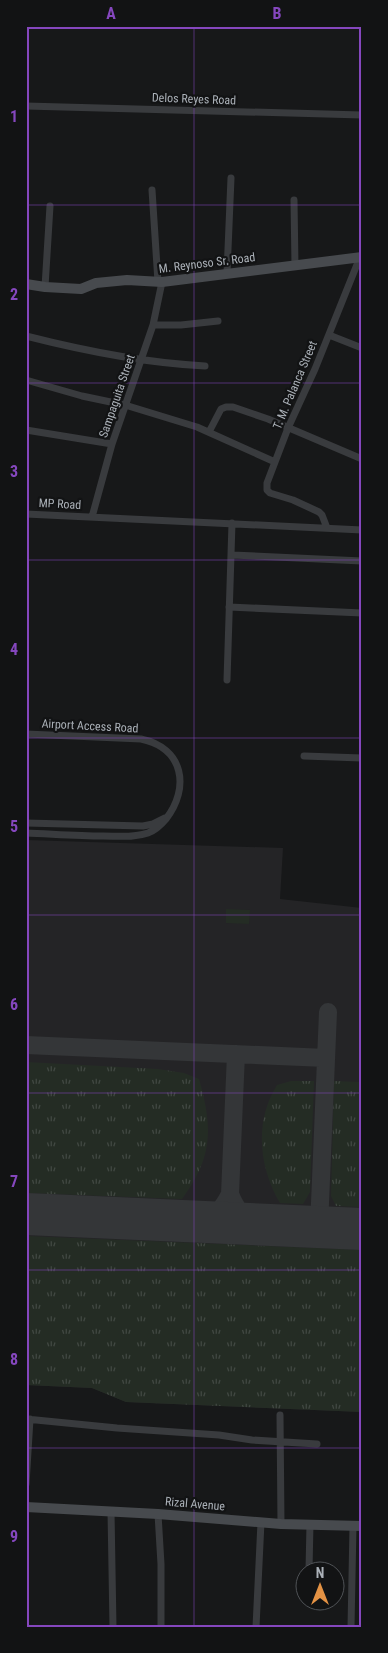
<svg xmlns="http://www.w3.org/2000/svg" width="388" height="1653" font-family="'Roboto Condensed',sans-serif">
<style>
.built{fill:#242426}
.grass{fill:url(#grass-tufts)}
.garden{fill:#242c24}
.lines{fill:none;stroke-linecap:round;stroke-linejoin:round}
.taxiway{stroke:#343638;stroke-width:18}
.runway{stroke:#343638;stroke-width:42}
.street{stroke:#393b3e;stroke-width:7}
.secondary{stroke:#474a4e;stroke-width:10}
.grid{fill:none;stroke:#8547be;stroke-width:1;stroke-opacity:0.55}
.labels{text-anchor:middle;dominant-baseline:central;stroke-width:4.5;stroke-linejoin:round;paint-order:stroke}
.street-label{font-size:12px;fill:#abb1b8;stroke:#121314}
.neatline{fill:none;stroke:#8547be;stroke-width:2}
.grid-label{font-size:16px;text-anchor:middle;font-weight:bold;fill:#8547be}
</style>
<defs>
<pattern id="grass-tufts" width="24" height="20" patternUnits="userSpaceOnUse" patternTransform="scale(1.25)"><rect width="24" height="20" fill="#242c24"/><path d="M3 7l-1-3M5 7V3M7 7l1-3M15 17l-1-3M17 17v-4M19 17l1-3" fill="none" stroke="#414842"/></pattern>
</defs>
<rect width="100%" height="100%" fill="#171819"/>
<path class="built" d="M26,840L283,848L280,899L362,908V1412L126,1402L92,1388L26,1385Z"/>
<path class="grass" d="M361,1061L362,1207L336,1206L331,1196L334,1081L359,1082Z
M26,1062L158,1069L184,1073L199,1079C213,1128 213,1157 182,1199L26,1193Z
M291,1081H314L310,1192L303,1204L280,1203C259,1167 254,1122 277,1085Z
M26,1236L362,1250V1412L126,1402L92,1388L26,1385Z"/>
<path class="garden" d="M226,909L250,910L249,924L226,923Z"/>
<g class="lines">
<path class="taxiway" d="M26,1045L326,1058
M230,1194C236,1209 243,1219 259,1224
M192,1221C213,1218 220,1214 230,1194L236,1054
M319,1227L328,1012"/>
<path class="runway" d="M26,1214L362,1229"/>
<path class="street" d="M26,106L362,115
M152,190L158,282
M294,200L295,266
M227,273L231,178
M45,287L50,206
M153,325H181L218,321
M329,335L362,348
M26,336C85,351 145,363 205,366
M26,380L82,396L125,405L197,427L275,462
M26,430L112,444
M209,432L221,409L226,407H233L268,419L362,459
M26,514L362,530
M92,517L112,444L153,325L162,282
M327,528L322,515L319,512L293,500L270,493L267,490V483L288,428L315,369L360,257
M232,555L362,561
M229,607L362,613
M227,680L232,523
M26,734L141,739C184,748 190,788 166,819C161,825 156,830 148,833C134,838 118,836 103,836C77,836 52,834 26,833
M304,756L362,758
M26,823L143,826L153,824L165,818
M280,1415L281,1524
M26,1419L117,1428L219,1435L252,1440L317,1444
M26,1484L30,1419
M111,1511L113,1627
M158,1514L161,1564V1627
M309,1570L310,1524
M256,1627L261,1522
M351,1627L353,1526"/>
<path class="secondary" d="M26,284L45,287L81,289L96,283L127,280L162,282L362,257
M26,1507L158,1514L281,1524L362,1526"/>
</g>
<path class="grid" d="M194,26V1627M26,205H362M26,383H362M26,560H362M26,738H362M26,915H362M26,1093H362M26,1270H362M26,1448H362"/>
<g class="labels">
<g class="street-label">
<text transform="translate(194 99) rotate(2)">Delos Reyes Road</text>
<text transform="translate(207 263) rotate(-7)">M. Reynoso Sr. Road</text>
<text transform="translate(295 385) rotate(-67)">T. M. Palanca Street</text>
<text transform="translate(117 396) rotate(-71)">Sampaguita Street</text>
<text transform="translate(60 504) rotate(3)">MP Road</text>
<text transform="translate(90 726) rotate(3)">Airport Access Road</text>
<text transform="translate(195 1504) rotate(5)">Rizal Avenue</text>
</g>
</g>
<rect width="388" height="1653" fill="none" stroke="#121314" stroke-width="55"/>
<g transform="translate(320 1586)"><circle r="24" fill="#121314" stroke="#4f5256"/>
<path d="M0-4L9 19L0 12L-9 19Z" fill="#e49244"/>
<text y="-8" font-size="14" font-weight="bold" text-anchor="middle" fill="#abb1b8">N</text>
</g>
<rect x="28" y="28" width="332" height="1598" class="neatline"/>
<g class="grid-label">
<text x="111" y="19">A</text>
<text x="277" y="19">B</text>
<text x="14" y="122">1</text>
<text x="14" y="300">2</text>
<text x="14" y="477">3</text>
<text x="14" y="655">4</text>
<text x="14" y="832">5</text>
<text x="14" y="1010">6</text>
<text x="14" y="1187">7</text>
<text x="14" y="1365">8</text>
<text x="14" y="1542">9</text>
</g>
</svg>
